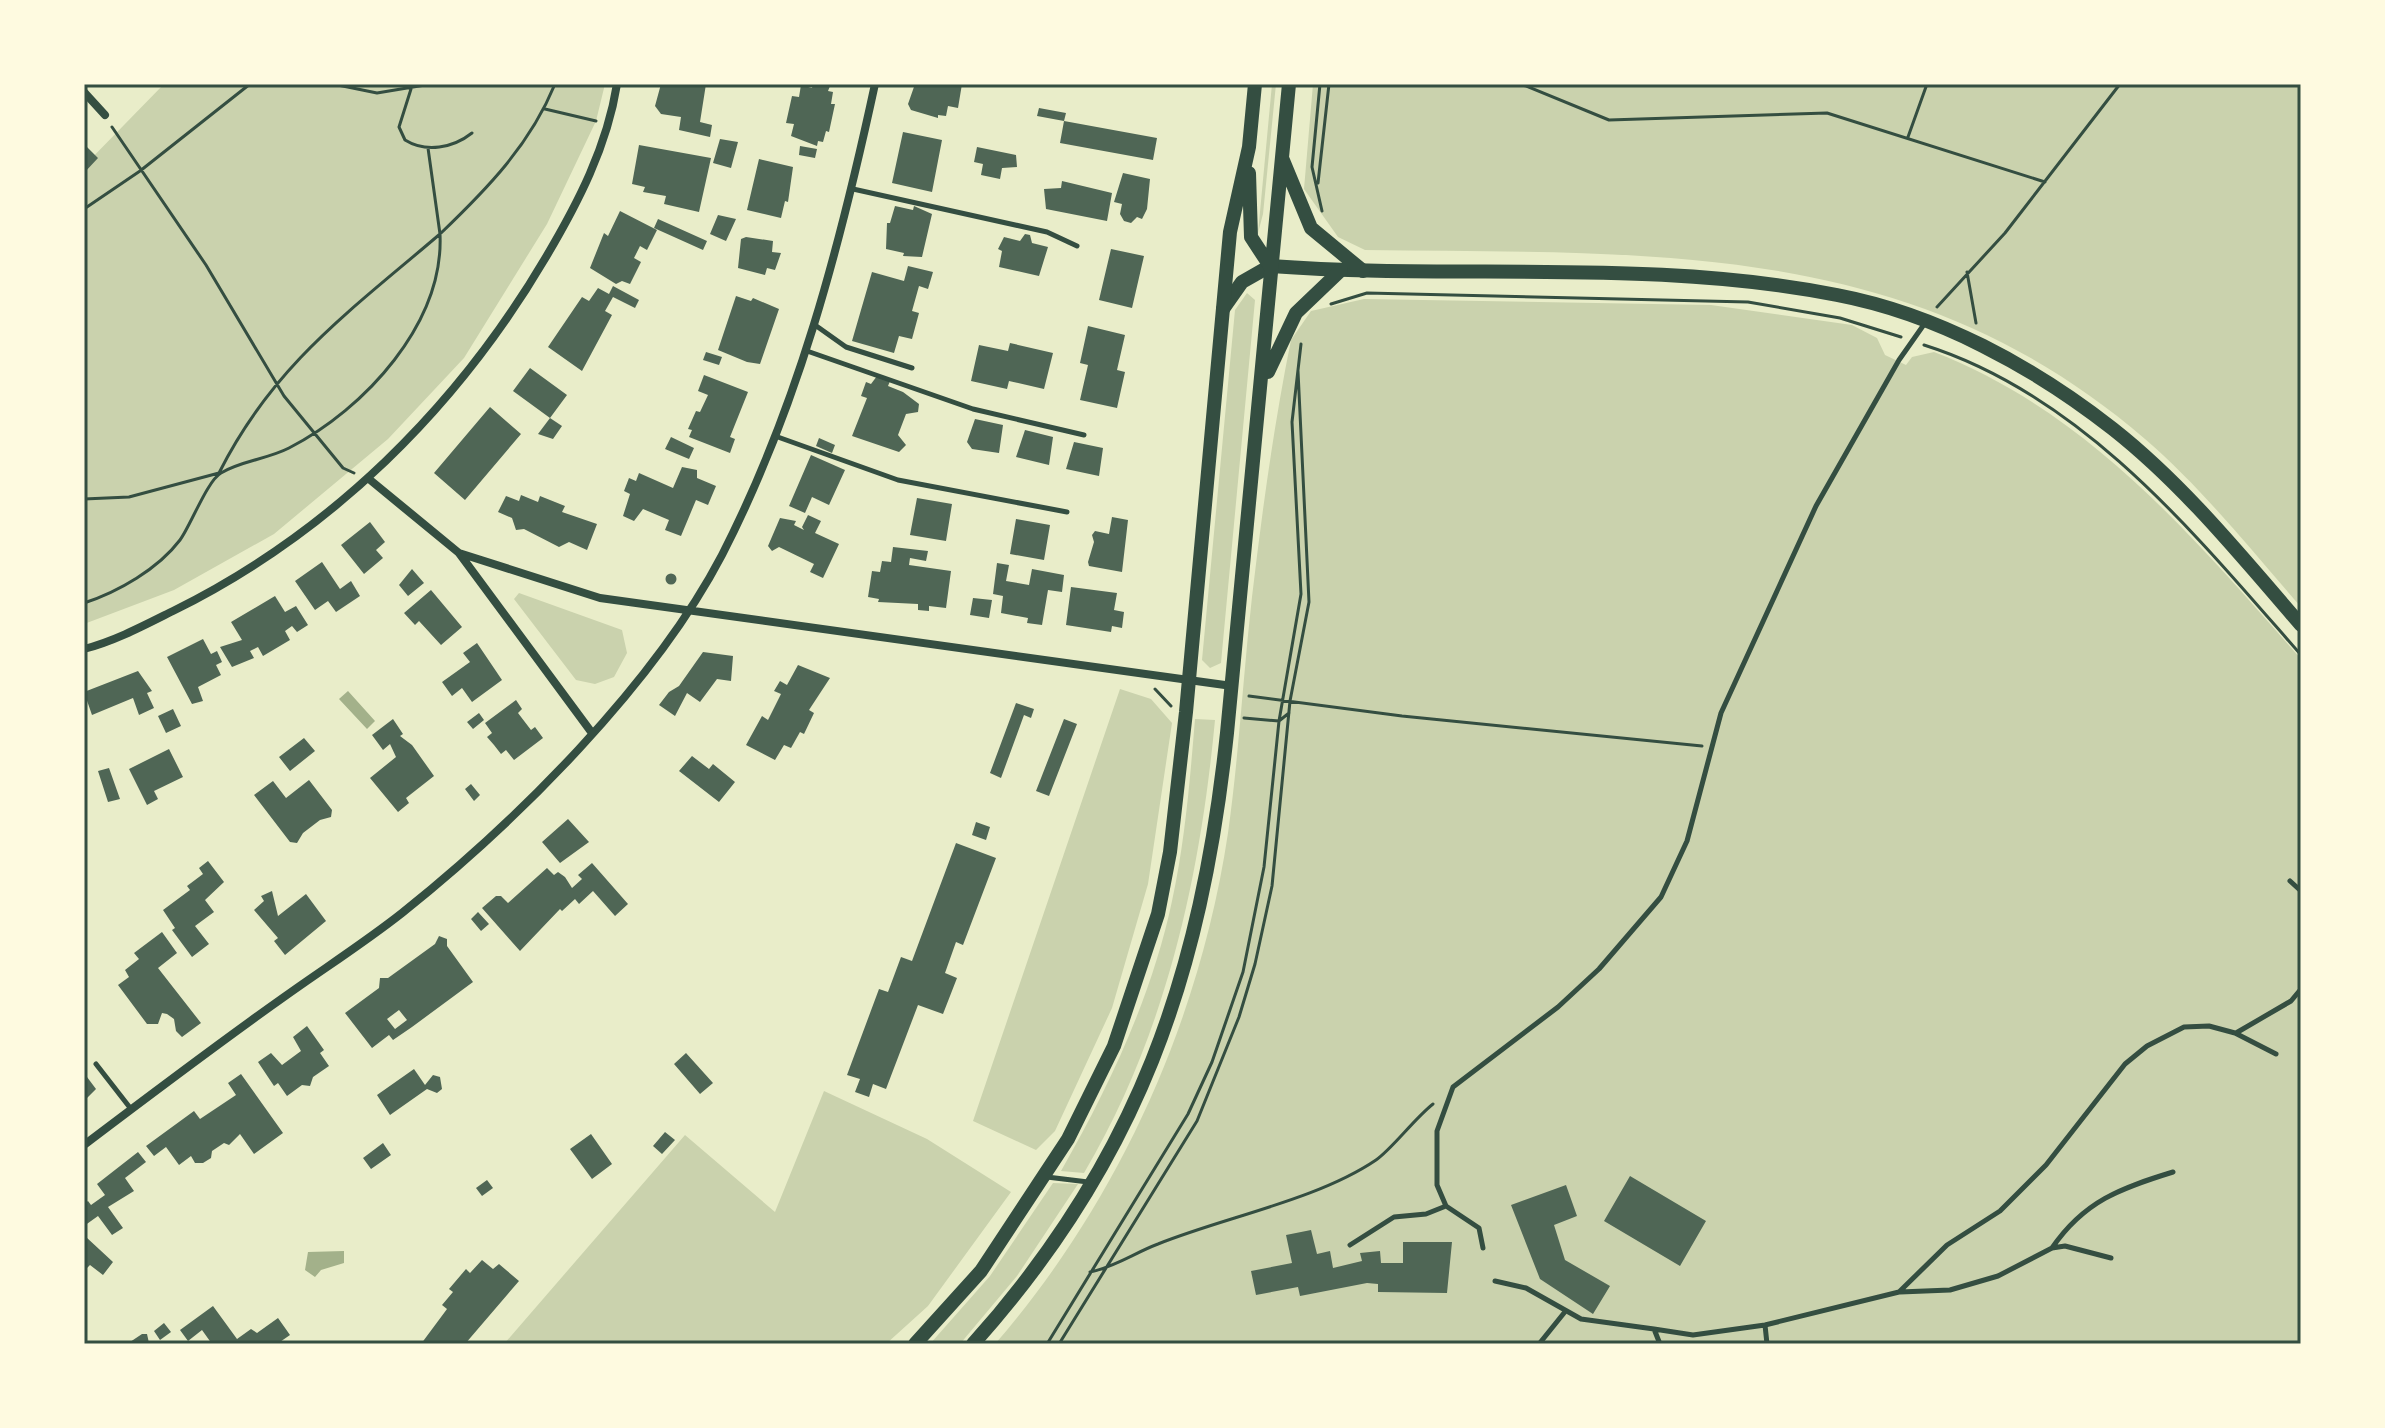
<svg xmlns="http://www.w3.org/2000/svg" width="2385" height="1428" font-family="'DM Sans',sans-serif">
<style>
.green{fill:#cad2ad}
.water{fill:#a3b18a}
.building{fill:#4f6655;fill-rule:evenodd}
.lines{fill:none;stroke-linecap:round;stroke-linejoin:round}
.path{stroke:#344e41;stroke-width:3}
.service{stroke:#344e41;stroke-width:5}
.minor{stroke:#344e41;stroke-width:8}
.secondary{stroke:#344e41;stroke-width:14}
.primary{stroke:#344e41;stroke-width:14}
.neatline{fill:none;stroke:#344e41;stroke-width:3}
</style>
<rect width="100%" height="100%" fill="#e9edc9"/>
<path class="green" d="M164,84H605L596,121L547,224L464,358L388,439L274,534L174,590L84,624V166Z
M1272,84H1276L1263,214L1258,233Z
M1313,84H2301V607C2251,550 2203,489 2145,439C1912,238 1653,254 1365,250L1338,237L1304,189Z
M1247,293L1255,300L1222,652L1221,663L1210,668L1202,660L1235,310Z
M1364,299L1711,305L1852,325L1877,338L1885,355L1906,365L1912,357L1934,352C2089,412 2194,538 2301,659V1344H995C1119,1201 1200,1020 1228,833C1239,755 1243,676 1252,597C1262,512 1274,424 1291,340L1311,311Z
M519,593L622,630L627,653L614,677L595,684L576,680L514,599Z
M1120,689L1151,699L1172,723L1148,884L1112,1008L1055,1131L1036,1150L973,1121Z
M1195,719L1215,720C1200,878 1166,1034 1084,1173L1061,1171C1109,1087 1152,996 1172,901C1185,841 1190,780 1195,719Z
M824,1091L927,1139L1011,1192L928,1306L886,1344H504L685,1135L775,1212Z
M1053,1183L1078,1184L1017,1276L960,1344H930L990,1276Z"/>
<path class="water" d="M348,691L375,721L367,729L339,699Z
M344,1251V1263L321,1270L315,1277L305,1270L308,1252Z"/>
<path class="building" d="M661,84H706L700,122L712,125L710,137L679,130L681,117L661,114L655,106Z
M813,84L830,86L828,91L833,92L831,104H835L829,132L826,131L823,142L818,141L817,146L791,136L794,124L786,123L792,96L799,97L801,85L812,88Z
M915,84H962L958,108L948,106L946,116L938,115V118L911,110L908,104Z
M1039,108L1066,113L1064,121L1037,116Z
M1064,121L1157,138L1153,160L1060,143Z
M903,132L942,140L932,192L892,183Z
M720,139L738,142L731,168L713,163Z
M84,144L98,158L84,173Z
M639,145L711,158L699,212L664,204L666,196L643,192L645,187L632,184Z
M800,146L817,149L815,158L799,155Z
M977,147L1016,155L1017,167L1002,168L1000,179L981,175L983,164L974,162Z
M759,159L793,167L788,202L785,201L781,218L747,210Z
M1123,173L1150,179L1147,209L1142,219L1137,217L1131,223L1124,221L1120,214L1122,204L1114,202Z
M1062,181L1112,193L1107,221L1046,209L1044,189L1061,188Z
M895,206L913,210L914,206L932,214L922,257L903,256L904,253L886,249L887,223H890Z
M620,211L657,230L647,250L640,246L634,258L641,262L630,284L622,281L616,284L590,268L604,233L608,236Z
M718,215L736,219L726,241L710,234Z
M658,219L707,241L703,250L654,228Z
M1025,234L1030,235L1032,243L1048,247L1039,276L999,267L1002,251L998,249L1004,237L1020,241Z
M746,237L773,241L772,252L781,253L775,270L767,268L765,275L738,268L741,239Z
M1111,249L1144,256L1132,308L1099,300Z
M908,266L933,272L928,289L919,286L912,311L919,313L912,339L899,336L894,353L852,341L872,272L904,281Z
M613,286L639,300L635,308L613,297L605,311L612,315L582,371L548,347L582,297L589,301L598,288L609,294Z
M736,296L751,301L753,298L779,309L760,364L747,362L718,350Z
M1088,326L1125,335L1117,370L1125,372L1117,408L1080,400L1088,365L1080,363Z
M1010,343L1053,353L1044,389L1009,381L1007,389L971,381L979,345L1008,351Z
M706,352L722,357L719,365L703,360Z
M530,368L567,395L550,418L513,391Z
M704,375L748,392L730,437L735,439L730,453L689,437L692,430L688,429L696,411L700,412L708,395L698,391Z
M877,376L890,381L888,386L903,392L919,404L918,412L906,414L898,435L906,445L899,452L852,436L867,398L861,396L866,382L871,384Z
M490,407L521,434L465,500L434,473Z
M550,418L562,426L553,439L538,434Z
M975,419L1003,425L999,453L972,449L967,442Z
M1025,430L1053,437L1049,465L1016,457Z
M671,437L694,448L689,459L665,449Z
M819,438L835,445L832,453L816,446Z
M1074,442L1103,448L1099,476L1066,469Z
M811,455L845,470L829,505L812,497L805,513L789,506Z
M682,467L697,470V478L716,486L708,505L696,500L681,536L665,530L669,520L643,509L634,521L623,516L630,494L624,491L629,478L636,481L639,473L673,488Z
M521,495L538,502L540,496L565,506L562,512L597,524L587,550L569,542L559,547L524,529L516,530L512,518L498,512L506,496L519,501Z
M917,498L952,504L946,541L910,535Z
M808,515L821,521L815,533L839,544L823,578L810,572L814,564L779,547L772,551L768,546L780,518L796,521L794,525L804,530L802,527Z
M1112,517L1128,520L1122,572L1089,566L1088,562L1094,542L1092,535L1095,531L1109,534Z
M1016,519L1050,525L1044,560L1010,554Z
M370,522L385,542L376,550L383,558L364,574L341,545Z
M893,547L928,551L926,561L910,558L909,565L951,571L946,608L929,606V611L918,610V604L878,602L879,599L868,597L872,571L880,572L882,561L891,562Z
M322,562L340,589L351,581L360,596L336,612L328,601L315,610L295,581Z
M997,563L1009,565L1006,581L1029,585L1032,569L1064,575L1062,592L1048,590L1042,625L1027,623L1028,618L1001,613L1003,596L993,594Z
M412,569L424,583L408,596L399,585Z
M665.5 579a5.5 5.5 0 1 1 11 0a5.5 5.5 0 1 1-11 0Z
M1071,587L1117,593L1114,610L1124,612L1122,628L1112,626L1111,632L1066,625Z
M431,590L462,627L441,645L419,621L415,625L404,613Z
M275,596L285,612L296,606L308,625L297,632L292,626L285,631L290,640L263,656L258,647L250,651L254,658L232,667L220,647L242,640L231,622Z
M973,598L992,600L989,618L970,615Z
M203,639L211,654L217,651L222,662L216,665L221,675L198,687L203,701L192,704L167,657Z
M477,643L502,680L472,702L462,688L452,696L442,682L470,662L463,653Z
M703,652L733,656L731,681L717,679L700,702L687,693L675,716L659,705L669,692L679,686Z
M798,665L830,678L809,710L814,713L804,734L800,732L791,748L784,745L775,760L746,745L762,716L768,720L781,694L774,691L780,681L787,685Z
M138,671L152,691L147,693L154,708L139,715L133,698L92,715L84,692Z
M516,700L522,709L518,713L531,730L535,727L543,738L514,760L506,750L501,754L494,745L487,737L492,733L485,723Z
M1016,703L1034,709L1031,718L1024,715L1001,778L990,773Z
M173,709L181,726L166,733L158,716Z
M479,713L484,720L473,729L467,722Z
M393,719L403,734L400,736L412,745L434,776L406,798L409,803L398,812L370,778L396,757L390,744L383,750L372,735Z
M1064,719L1077,724L1049,796L1036,791Z
M304,738L315,751L290,771L279,757Z
M169,749L183,777L154,791L158,799L147,805L129,769Z
M692,756L709,769L713,764L735,782L719,802L679,771Z
M109,768L120,799L108,802L98,771Z
M309,780L332,810L331,817L320,820L303,833L297,843L290,842L254,795L273,781L286,798Z
M471,784L480,795L474,801L465,789Z
M568,819L589,842L560,863L542,842Z
M976,822L990,827L986,840L972,835Z
M956,843L996,858L963,945L956,942L945,973L957,978L943,1014L918,1005L886,1089L873,1084L869,1097L855,1092L860,1079L847,1075L879,989L888,992L901,957L912,961Z
M208,861L224,882L205,900L214,912L195,926L209,944L192,957L172,930L175,928L163,910L190,890L187,886L203,874L199,868Z
M592,863L628,904L615,916L593,891L579,904L575,899L562,911L560,909L520,951L482,908L496,896H501L508,903L547,868L554,875L558,872L565,877L572,888L582,879L578,875Z
M272,891L278,916L306,894L326,921L285,955L274,941L278,938L254,910L264,901L261,896Z
M478,912L489,924L481,931L471,919Z
M162,932L177,953L158,968L201,1023L182,1037L176,1031L174,1019L167,1014L162,1013L158,1024H147L118,985L129,977L125,970L139,959L134,953Z
M439,936L447,939V946L473,982L412,1027L393,1040L389,1035L372,1048L345,1013L379,988L380,978H388L435,944ZM399,1010L407,1020L395,1029L387,1019Z
M307,1026L324,1050L320,1053L329,1066L313,1077L310,1086L302,1085L287,1096L278,1083L274,1086L258,1062L271,1053L282,1065L301,1051L293,1037Z
M686,1053L713,1083L700,1094L674,1064Z
M414,1069L425,1085L433,1075L440,1077L442,1089L437,1093L427,1089L390,1115L377,1095Z
M84,1073L96,1089L84,1101Z
M241,1074L283,1133L254,1154L240,1134L229,1145L224,1143L212,1151L211,1158L203,1163H195L191,1156L179,1165L166,1147L154,1156L146,1146L194,1111L200,1119L236,1095L228,1083Z
M665,1132L675,1140L662,1154L653,1146Z
M591,1134L612,1164L592,1179L570,1149Z
M383,1143L391,1155L371,1169L363,1158Z
M138,1152L146,1162L125,1178L134,1191L108,1207L123,1228L112,1235L98,1216L84,1226V1204L88,1201L91,1205L105,1195L97,1184Z
M1630,1176L1706,1221L1680,1266L1604,1221Z
M487,1180L493,1188L482,1196L476,1188Z
M1566,1185L1577,1216L1554,1225L1565,1260L1610,1286L1593,1314L1540,1279L1511,1205Z
M1311,1230L1317,1254L1330,1251L1333,1268L1362,1261L1360,1253L1380,1251L1381,1263H1403V1242H1452L1447,1293L1378,1292V1284L1367,1283L1300,1296L1298,1287L1256,1295L1251,1271L1292,1263L1286,1235Z
M86,1237L113,1262L103,1275L90,1265L84,1271Z
M482,1260L493,1269L499,1264L519,1281L465,1344H421L447,1309L442,1305L453,1292L449,1289L466,1269L470,1273Z
M213,1306L237,1339L251,1329L257,1333L278,1318L290,1335L277,1344H212L202,1330L188,1341L180,1330Z
M164,1323L171,1332L160,1340L154,1331Z
M142,1334H147L149,1343L127,1344Z"/>
<g class="lines">
<path class="path" d="M333,84L377,93L431,84
M1320,84L1312,167L1322,211
M1521,84L1609,120L1827,113L2045,182
M411,89L399,127L405,140C426,153 453,148 472,133
M545,109L596,121
M112,127L206,265L284,396L343,468L354,473
M1908,137L1927,84
M1318,183L1329,84
M84,209L140,171L250,84
M1967,272L1976,323
M1331,304L1367,293L1748,302L1840,318L1901,337
M1937,307L2005,233L2120,84
M1924,345C2083,395 2195,534 2301,655
M84,499L129,497L219,473C273,365 350,311 440,234L428,148
M84,603C118,592 158,569 180,540C191,525 207,481 221,473C240,461 268,459 289,448C365,409 444,323 440,234C487,189 530,145 555,84
M1155,689L1171,706
M1249,696L1402,716L1702,746
M1244,718L1279,721L1289,713
M1090,1272C1115,1267 1134,1253 1158,1244C1225,1217 1317,1200 1376,1160C1392,1149 1414,1119 1433,1104
M1047,1344L1188,1114L1212,1062L1243,972L1264,867L1279,721L1301,594L1292,422L1301,344
M1059,1344L1197,1121L1239,1017L1255,964L1272,886L1290,701L1309,602L1298,371"/>
<path class="service" d="M853,189L1047,232L1077,246
M815,325L846,347L912,368
M807,351L973,409L1084,435
M775,436L898,480L1067,512
M2290,881L2301,891
M2236,1033L2291,1001L2301,989
M96,1064L131,1109
M1047,1177L1088,1182
M1350,1245L1394,1217L1426,1214L1446,1206
M1483,1248L1479,1228L1446,1206L1437,1185V1131L1453,1087L1558,1007L1599,969L1661,897L1687,841L1721,713L1816,506L1899,360L1925,323
M2052,1248C2084,1201 2121,1188 2173,1172
M1495,1281L1526,1288L1581,1319L1654,1329L1660,1344
M1900,1292L1950,1290L1998,1276L2052,1248L2065,1246L2111,1258
M1765,1325L1767,1344
M1654,1329L1693,1335L1765,1325L1899,1292L1947,1245L2000,1211L2046,1165L2125,1064L2147,1046L2184,1027L2209,1026L2235,1033L2276,1054
M1539,1344L1564,1313"/>
<path class="minor" d="M84,92L105,115
M369,479L459,553L600,598L1232,686
M459,553L592,733
M84,649C115,641 145,625 173,611C331,533 457,408 546,257C578,203 607,147 617,84
M84,1145C150,1095 216,1045 284,997C323,969 364,943 402,913C516,822 654,685 722,555C798,407 840,246 875,84"/>
<path class="secondary" d="M1223,309L1242,282L1270,266C1458,280 1651,258 1837,295C1937,314 2034,367 2113,429C2184,485 2242,557 2301,625"/>
<path class="primary" d="M1282,158L1311,228L1363,271
M1249,173L1251,237L1270,266
M1268,372L1296,313L1341,270
M915,1344L981,1271L1068,1139L1114,1046L1158,914L1170,852L1186,712L1230,232L1249,147L1255,84
M973,1344C1138,1160 1201,976 1227,733L1289,84"/>
</g>
<rect width="2385" height="1428" fill="none" stroke="#fefae0" stroke-width="172"/>
<rect x="86" y="86" width="2213" height="1256" class="neatline"/>
</svg>
